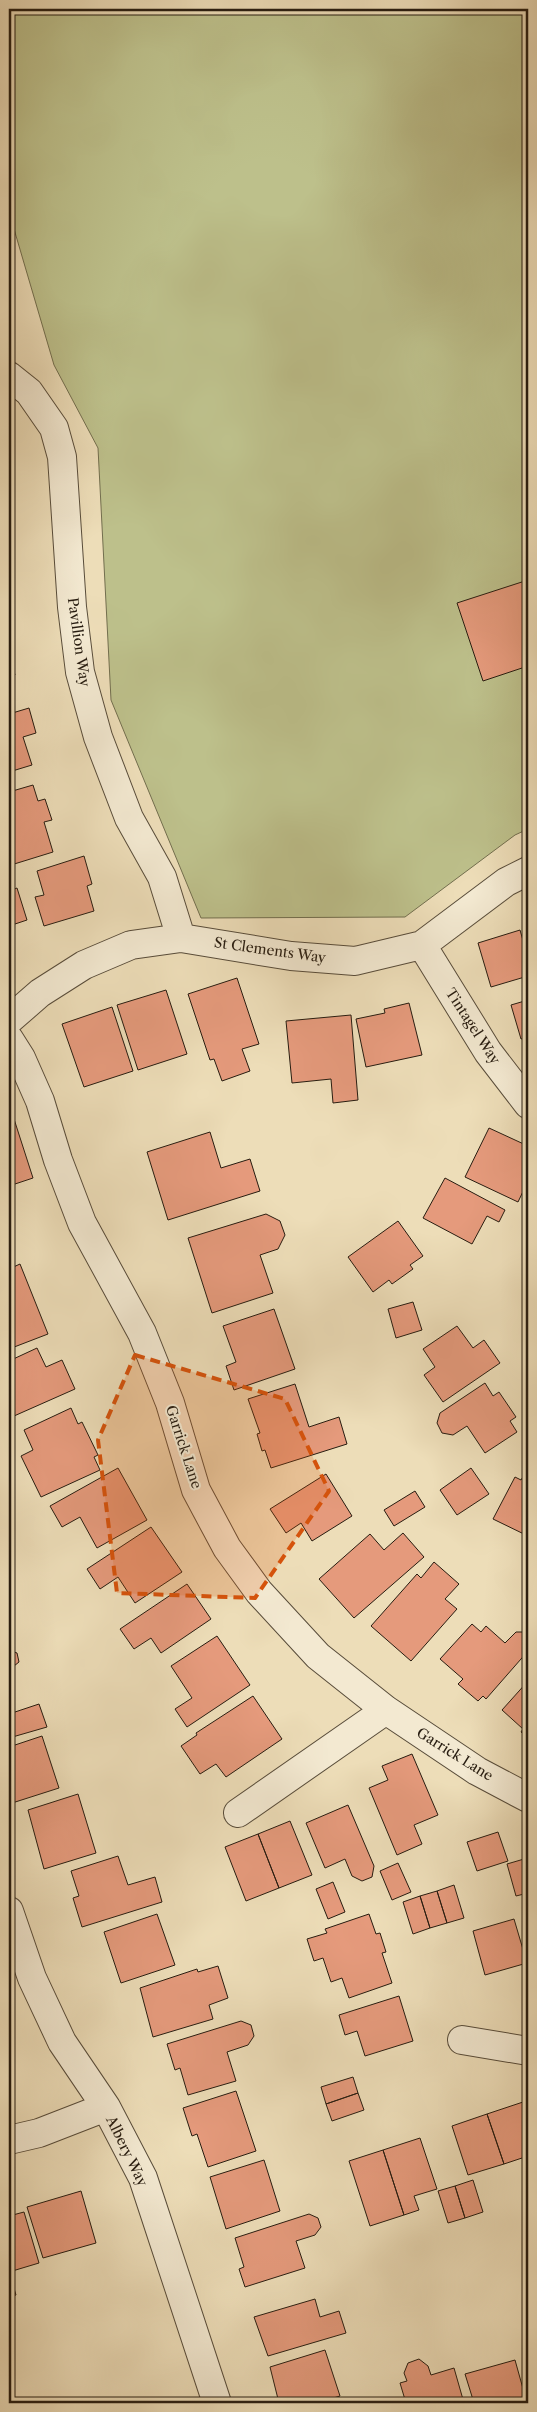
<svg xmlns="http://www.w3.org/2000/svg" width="537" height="2412" font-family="'Libre Caslon Text',serif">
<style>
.green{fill:#bdc08b;stroke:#726e4e}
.building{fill:#e59a7c;stroke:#271c10}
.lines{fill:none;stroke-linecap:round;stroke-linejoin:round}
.street-casing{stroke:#584c3a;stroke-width:30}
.street{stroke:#f3e9d1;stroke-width:28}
.marked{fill:#d5530c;fill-opacity:0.2;stroke:#d5530c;stroke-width:4;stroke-dasharray:10 6;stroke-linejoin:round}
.labels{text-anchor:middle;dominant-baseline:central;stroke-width:4;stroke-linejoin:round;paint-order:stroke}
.street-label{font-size:14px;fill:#271c10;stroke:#f3e9d1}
</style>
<rect width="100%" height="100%" fill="#edddb8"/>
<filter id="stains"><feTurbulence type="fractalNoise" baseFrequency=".004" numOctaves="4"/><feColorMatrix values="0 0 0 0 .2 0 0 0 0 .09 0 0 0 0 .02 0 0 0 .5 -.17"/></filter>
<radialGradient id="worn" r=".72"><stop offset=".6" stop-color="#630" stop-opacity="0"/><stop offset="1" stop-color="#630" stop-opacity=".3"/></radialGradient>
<path class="green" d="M9,9H528V829L515,835L405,917L201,918L111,700L98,448L54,365L9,212Z"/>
<path class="building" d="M528,580V666L483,681L457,603Z
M9,654L15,675L9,677Z
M29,708L36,733L23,737L32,765L9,772V714Z
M33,785L38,801L45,799L52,820L44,822L53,852L11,865L9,858V792Z
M84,856L92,884L87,886L94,911L44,926L35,897L44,895L37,871Z
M17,888L27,920L9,926V891Z
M520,930L528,958V976L491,987L478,943Z
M237,978L259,1044L242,1049L250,1071L222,1081L214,1059L210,1060L188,994Z
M166,990L187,1054L138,1070L117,1005Z
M528,1000V1037L521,1039L511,1005Z
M409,1003L422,1055L366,1067L356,1019L385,1013L384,1009Z
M112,1007L133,1071L84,1087L62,1024Z
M351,1015L358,1100L333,1103L331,1079L292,1083L286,1021Z
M14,1119L33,1178L9,1186V1121Z
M489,1128L528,1146V1181L518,1202L465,1177Z
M210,1132L221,1168L250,1159L260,1191L168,1220L147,1152Z
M445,1178L505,1210L499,1222L487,1216L472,1244L423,1218Z
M266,1214L280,1221L285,1235L278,1249L260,1255L273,1293L212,1313L188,1238Z
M398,1221L423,1256L410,1265L413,1269L392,1284L389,1280L373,1292L348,1257Z
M20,1264L48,1334L9,1349V1269Z
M413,1302L422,1330L396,1338L388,1309Z
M274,1309L295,1369L234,1390L226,1366L236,1362L223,1326Z
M457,1326L473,1348L484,1340L500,1363L443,1402L424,1375L435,1367L423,1349Z
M37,1348L46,1367L62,1360L75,1389L14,1416L9,1404V1361Z
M485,1383L493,1396L499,1392L516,1417L510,1421L517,1432L485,1453L467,1426L453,1435L442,1433L437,1423L440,1413Z
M295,1384L309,1427L339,1417L347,1444L271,1468L265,1450L262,1451L257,1434L260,1433L248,1399Z
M71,1408L78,1424L82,1422L98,1455L94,1457L100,1470L41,1497L21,1456L33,1450L24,1430Z
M118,1468L147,1520L97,1548L80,1517L62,1527L50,1506Z
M471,1468L489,1494L457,1515L440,1490Z
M528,1468V1536L493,1519L515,1477L521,1480Z
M326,1474L352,1516L312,1541L301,1523L286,1533L270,1509Z
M415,1491L425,1507L394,1526L384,1510Z
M151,1527L182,1572L135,1603L118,1577L100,1589L87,1569Z
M403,1533L424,1557L354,1618L319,1579L370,1534L384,1550Z
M434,1562L459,1584L445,1599L457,1609L411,1661L371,1626L417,1574L421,1578Z
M187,1584L211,1619L161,1653L151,1638L134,1649L120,1629Z
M472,1624L481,1632L486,1626L505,1643L516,1632H528V1651L486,1699L483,1696L478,1701L458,1684L463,1679L440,1659Z
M217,1636L250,1685L187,1727L175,1709L192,1698L171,1666Z
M9,1650L17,1653L19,1662L9,1670Z
M528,1681V1738L521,1732L523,1729L502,1710Z
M253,1696L282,1739L226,1777L216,1764L200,1774L181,1746L197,1735L196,1733Z
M9,1703L12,1713L39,1704L47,1727L9,1738Z
M42,1736L59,1788L9,1804V1747Z
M412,1754L438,1815L414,1825L422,1844L397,1855L369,1788L388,1780L382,1766Z
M78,1794L96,1853L44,1869L28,1810Z
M348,1805L374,1866L372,1877L362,1881L352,1876L345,1859L325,1868L306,1823Z
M290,1821L312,1875L279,1888L258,1834Z
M498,1832L508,1861L477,1871L467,1842Z
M258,1834L279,1888L246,1901L225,1847Z
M118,1856L128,1885L155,1877L162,1902L82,1927L73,1898L79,1896L71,1871Z
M524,1859L528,1874V1893L516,1896L507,1864Z
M398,1863L411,1892L392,1900L380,1871Z
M333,1882L345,1912L328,1919L316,1889Z
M454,1885L464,1918L447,1923L437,1891Z
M437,1891L447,1923L430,1928L420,1896Z
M420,1896L430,1928L413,1934L403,1902Z
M157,1914L175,1965L121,1983L104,1932Z
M369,1914L376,1934L380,1933L386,1952L382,1953L392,1983L349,1998L342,1978L331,1982L323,1958L314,1961L307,1939L327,1933L325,1929Z
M514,1919L527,1963L485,1975L473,1931Z
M218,1966L228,1998L209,2005L213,2019L153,2037L140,1988L197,1969L198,1972Z
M399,1996L413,2041L365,2056L357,2031L345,2035L339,2015Z
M241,2021L251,2025L254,2036L248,2045L227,2052L236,2081L188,2095L180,2068L175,2070L167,2044Z
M353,2077L358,2093L326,2104L321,2087Z
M236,2091L256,2151L208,2167L197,2134L192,2136L183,2108Z
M358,2093L364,2110L332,2121L326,2104Z
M523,2102L528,2118V2156L504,2164L487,2114Z
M487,2114L504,2164L468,2175L452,2126Z
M420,2138L437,2189L414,2196L419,2210L404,2215L383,2150Z
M383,2150L404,2215L370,2226L349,2161Z
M264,2160L280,2211L226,2229L210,2177Z
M473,2180L483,2212L465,2218L455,2186Z
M455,2186L465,2218L448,2223L438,2191Z
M81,2191L96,2243L43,2258L27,2207Z
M24,2212L39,2263L9,2272L16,2295L9,2297V2216Z
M309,2214L318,2218L321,2227L315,2235L296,2241L305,2268L245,2287L239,2269L244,2267L235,2238Z
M315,2299L320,2317L339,2311L346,2333L268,2356L254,2317Z
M325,2350L340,2396L317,2403H279L270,2367Z
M419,2359L428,2366L431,2375L454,2368L464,2403H406L400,2383L407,2381L404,2373L408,2363Z
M515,2360L527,2403H474L465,2374Z"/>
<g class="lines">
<defs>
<path id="street" d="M9,376L29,392L54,428L62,457L72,607L80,672L98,737L129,818L162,877L181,938
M422,945L488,1052L528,1104
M9,1020L40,993L84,965L131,945L181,938L291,956L355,961L422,945L506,882L528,871
M9,1039L21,1058L40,1101L58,1160L82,1223L142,1333L170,1403L196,1490L227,1548L259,1592L318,1656L386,1710L477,1771L528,1798
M238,1813L386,1710
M9,1911L32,1978L62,2042L106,2107L143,2178L217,2403
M462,2040L528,2051
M9,2140L39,2133L106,2107"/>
</defs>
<use href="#street" class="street-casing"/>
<use href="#street" class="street"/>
</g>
<path class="marked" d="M135,1355L285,1399L329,1491L255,1598L117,1593L98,1440Z"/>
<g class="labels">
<g class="street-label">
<text transform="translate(79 642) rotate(82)">Pavillion Way</text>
<text transform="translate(270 950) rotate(8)">St Clements Way</text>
<text transform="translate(473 1026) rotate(57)">Tintagel Way</text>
<text transform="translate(184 1447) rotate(72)">Garrick Lane</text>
<text transform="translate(455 1754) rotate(32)">Garrick Lane</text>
<text transform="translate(127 2151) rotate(64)">Albery Way</text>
</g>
</g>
<rect width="537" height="2412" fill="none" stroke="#edddb8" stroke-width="30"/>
<rect x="10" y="10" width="517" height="2392" fill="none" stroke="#271c10" stroke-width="2.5"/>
<rect x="15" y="15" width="507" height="2382" fill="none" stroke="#271c10"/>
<rect width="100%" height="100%" filter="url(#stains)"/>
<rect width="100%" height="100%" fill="url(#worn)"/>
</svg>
